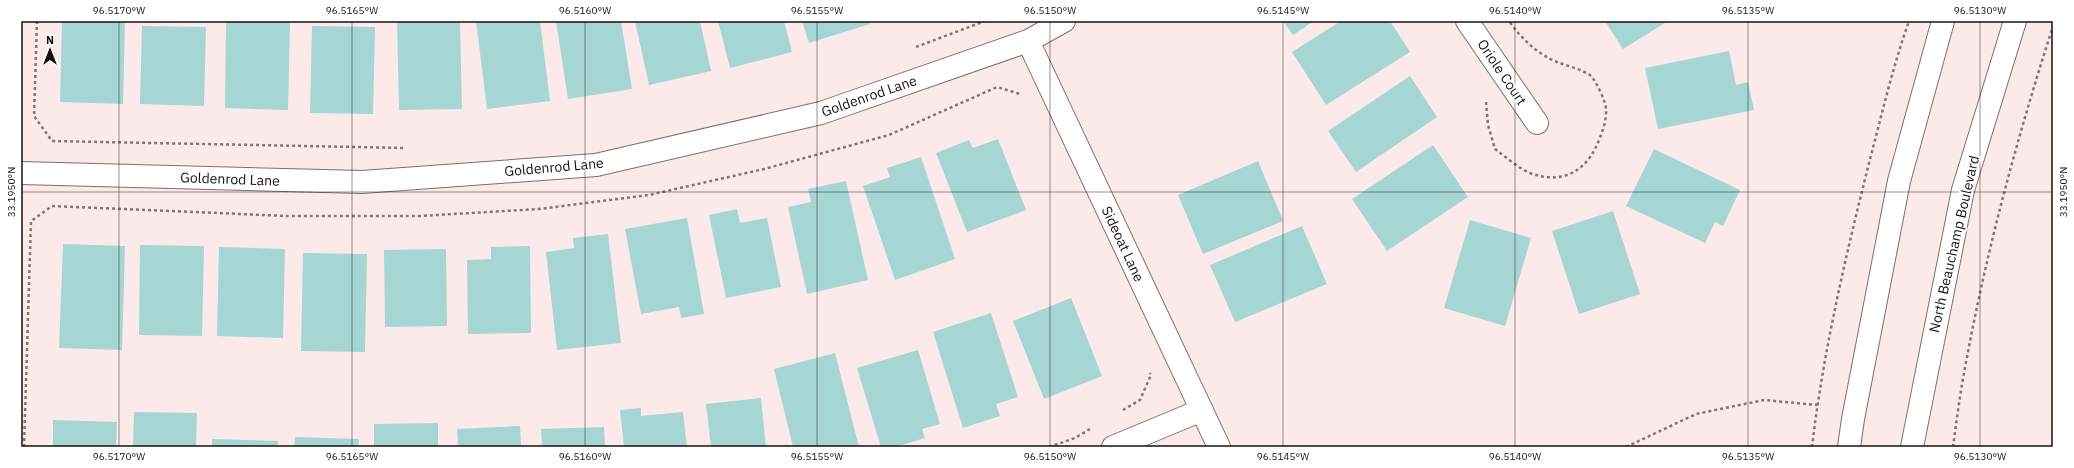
<svg xmlns="http://www.w3.org/2000/svg" width="2074" height="468" font-family="'IBM Plex Sans',sans-serif">
<style>
.building{fill:#a5d6d3}
.lines{fill:none;stroke-linecap:round;stroke-linejoin:round}
.minor-casing{stroke:#7e6f6f;stroke-width:24}
.path{stroke:#817677;stroke-width:2.5;stroke-dasharray:3 3;stroke-linecap:butt}
.minor{stroke:#fff;stroke-width:22}
.ticks{fill:none;stroke:#151010;stroke-width:1;stroke-opacity:0.45}
.labels{text-anchor:middle;dominant-baseline:central;stroke-width:4;stroke-linejoin:round;paint-order:stroke}
.street-label{font-size:14px;fill:#151010;stroke:#fff}
.neatline{fill:none;stroke:#151010;stroke-width:1.5}
.ticks-label{font-size:10px;text-anchor:middle;fill:#151010}
</style>
<rect width="100%" height="100%" fill="#fceaeb"/>
<path class="building" d="M62,21H125L123,104L60,102Z
M226,21H290L288,110L225,108Z
M397,21H460L462,109L399,110Z
M476,21H540L550,101L487,109Z
M556,21H621L632,89L568,99Z
M635,21H700L711,71L649,85Z
M718,21H784L792,52L730,68Z
M802,21H869L870,24L809,43Z
M1283,21H1314L1293,35Z
M1341,21H1390L1410,52L1326,105L1292,52Z
M1605,21H1668L1623,49Z
M142,26L206,27L204,106L140,104Z
M312,26L375,27L373,114L310,113Z
M1729,51L1736,85L1748,82L1754,110L1658,129L1645,68Z
M1410,76L1437,117L1356,172L1328,131Z
M998,139L1026,210L967,232L936,153L969,140L973,148Z
M1433,145L1468,197L1387,251L1352,199Z
M1654,149L1740,190L1723,226L1715,222L1705,243L1626,206Z
M921,157L955,259L895,280L863,186L890,177L887,168Z
M1258,161L1283,221L1203,254L1178,195Z
M846,181L868,280L807,294L788,207L811,202L808,189Z
M737,209L740,223L767,218L781,287L726,298L709,215Z
M1613,211L1640,294L1579,314L1552,231Z
M687,218L704,314L681,318L679,307L641,314L625,229Z
M1470,220L1531,238L1505,326L1444,308Z
M1302,226L1327,284L1235,322L1210,265Z
M608,234L621,343L557,350L546,252L574,248L573,238Z
M63,244L125,246L122,350L59,348Z
M140,245L204,246L202,336L139,335Z
M530,246L531,333L468,334L467,260L491,259V247Z
M219,247L285,249L283,338L217,336Z
M446,249L447,326L385,327L384,250Z
M303,253L367,254L365,352L301,351Z
M1071,298L1102,376L1044,399L1013,321Z
M991,313L1018,397L996,404L1000,416L963,428L933,332Z
M918,350L940,424L922,429L925,438L895,447H881L857,368Z
M835,353L859,447H793L774,369Z
M761,398L766,447H711L706,404Z
M641,408V416L683,412L687,447H624L620,410Z
M134,412L197,413L196,447H133Z
M53,420L117,422L116,447H53Z
M438,423V447H374V424Z
M520,426L521,447H458L457,429Z
M604,427L605,447H542L541,429Z
M295,437L359,439L358,447H294Z
M212,439L278,441L277,447H212Z"/>
<g class="lines">
<defs>
<path id="minor" d="M1467,21L1537,123
M1028,41L1219,447
M21,173L362,182L596,165L821,113L1028,41L1064,21
M1113,447L1202,410
M1849,447L1853,419L1899,181L1943,21
M1912,447L1963,190L2015,21"/>
</defs>
<use href="#minor" class="minor-casing"/>
<path class="path" d="M37,21L34,116L52,141L406,148
M916,47L985,21
M1486,102L1488,125L1495,149C1506,157 1518,168 1530,173C1559,184 1583,174 1596,147C1601,136 1607,121 1606,109C1606,102 1596,81 1591,76C1582,69 1567,66 1557,62C1537,54 1521,38 1509,21
M1123,410L1140,400L1151,375L1150,373
M24,447L31,221L52,206L288,216H420L539,209L649,195L764,169L889,135L997,87L1020,94L1021,96
M1049,447L1075,438L1090,429
M1626,447L1696,414L1764,400L1817,405
M1812,447C1823,353 1845,259 1868,167C1881,118 1892,69 1909,21
M1953,447C1957,417 1961,387 1967,357C1988,245 2018,135 2053,26"/>
<use href="#minor" class="minor"/>
</g>
<path class="ticks" d="M119,21V447M352,21V447M585,21V447M817,21V447M1050,21V447M1283,21V447M1515,21V447M1748,21V447M1980,21V447M21,192H2053"/>
<g class="labels">
<g class="street-label">
<text transform="translate(1502 72) rotate(56)">Oriole Court</text>
<text transform="translate(869 96) rotate(-19)">Goldenrod Lane</text>
<text transform="translate(554 167) rotate(-5)">Goldenrod Lane</text>
<text transform="translate(230 179) rotate(2)">Goldenrod Lane</text>
<text transform="translate(1123 244) rotate(65)">Sideoat Lane</text>
<text transform="translate(1954 244) rotate(-77)">North Beauchamp Boulevard</text>
</g>
</g>
<rect width="2074" height="468" fill="none" stroke="#ffffff" stroke-width="44"/>
<g transform="translate(50 50)" stroke="#ffffff" stroke-width="3" paint-order="stroke">
<path d="M0-3L7 15L0 10L-7 15Z" fill="#151010"/>
<text y="-6" font-size="11" font-weight="bold" text-anchor="middle" fill="#151010">N</text>
</g>
<rect x="22" y="22" width="2030" height="424" class="neatline"/>
<g class="ticks-label">
<text x="119" y="14">96.5170°W</text>
<text x="352" y="14">96.5165°W</text>
<text x="585" y="14">96.5160°W</text>
<text x="817" y="14">96.5155°W</text>
<text x="1050" y="14">96.5150°W</text>
<text x="1283" y="14">96.5145°W</text>
<text x="1515" y="14">96.5140°W</text>
<text x="1748" y="14">96.5135°W</text>
<text x="1980" y="14">96.5130°W</text>
<text transform="translate(11 192) rotate(-90)" y="4">33.1950°N</text>
<text transform="translate(2063 192) rotate(-90)" y="4">33.1950°N</text>
<text x="119" y="460">96.5170°W</text>
<text x="352" y="460">96.5165°W</text>
<text x="585" y="460">96.5160°W</text>
<text x="817" y="460">96.5155°W</text>
<text x="1050" y="460">96.5150°W</text>
<text x="1283" y="460">96.5145°W</text>
<text x="1515" y="460">96.5140°W</text>
<text x="1748" y="460">96.5135°W</text>
<text x="1980" y="460">96.5130°W</text>
</g>
</svg>
